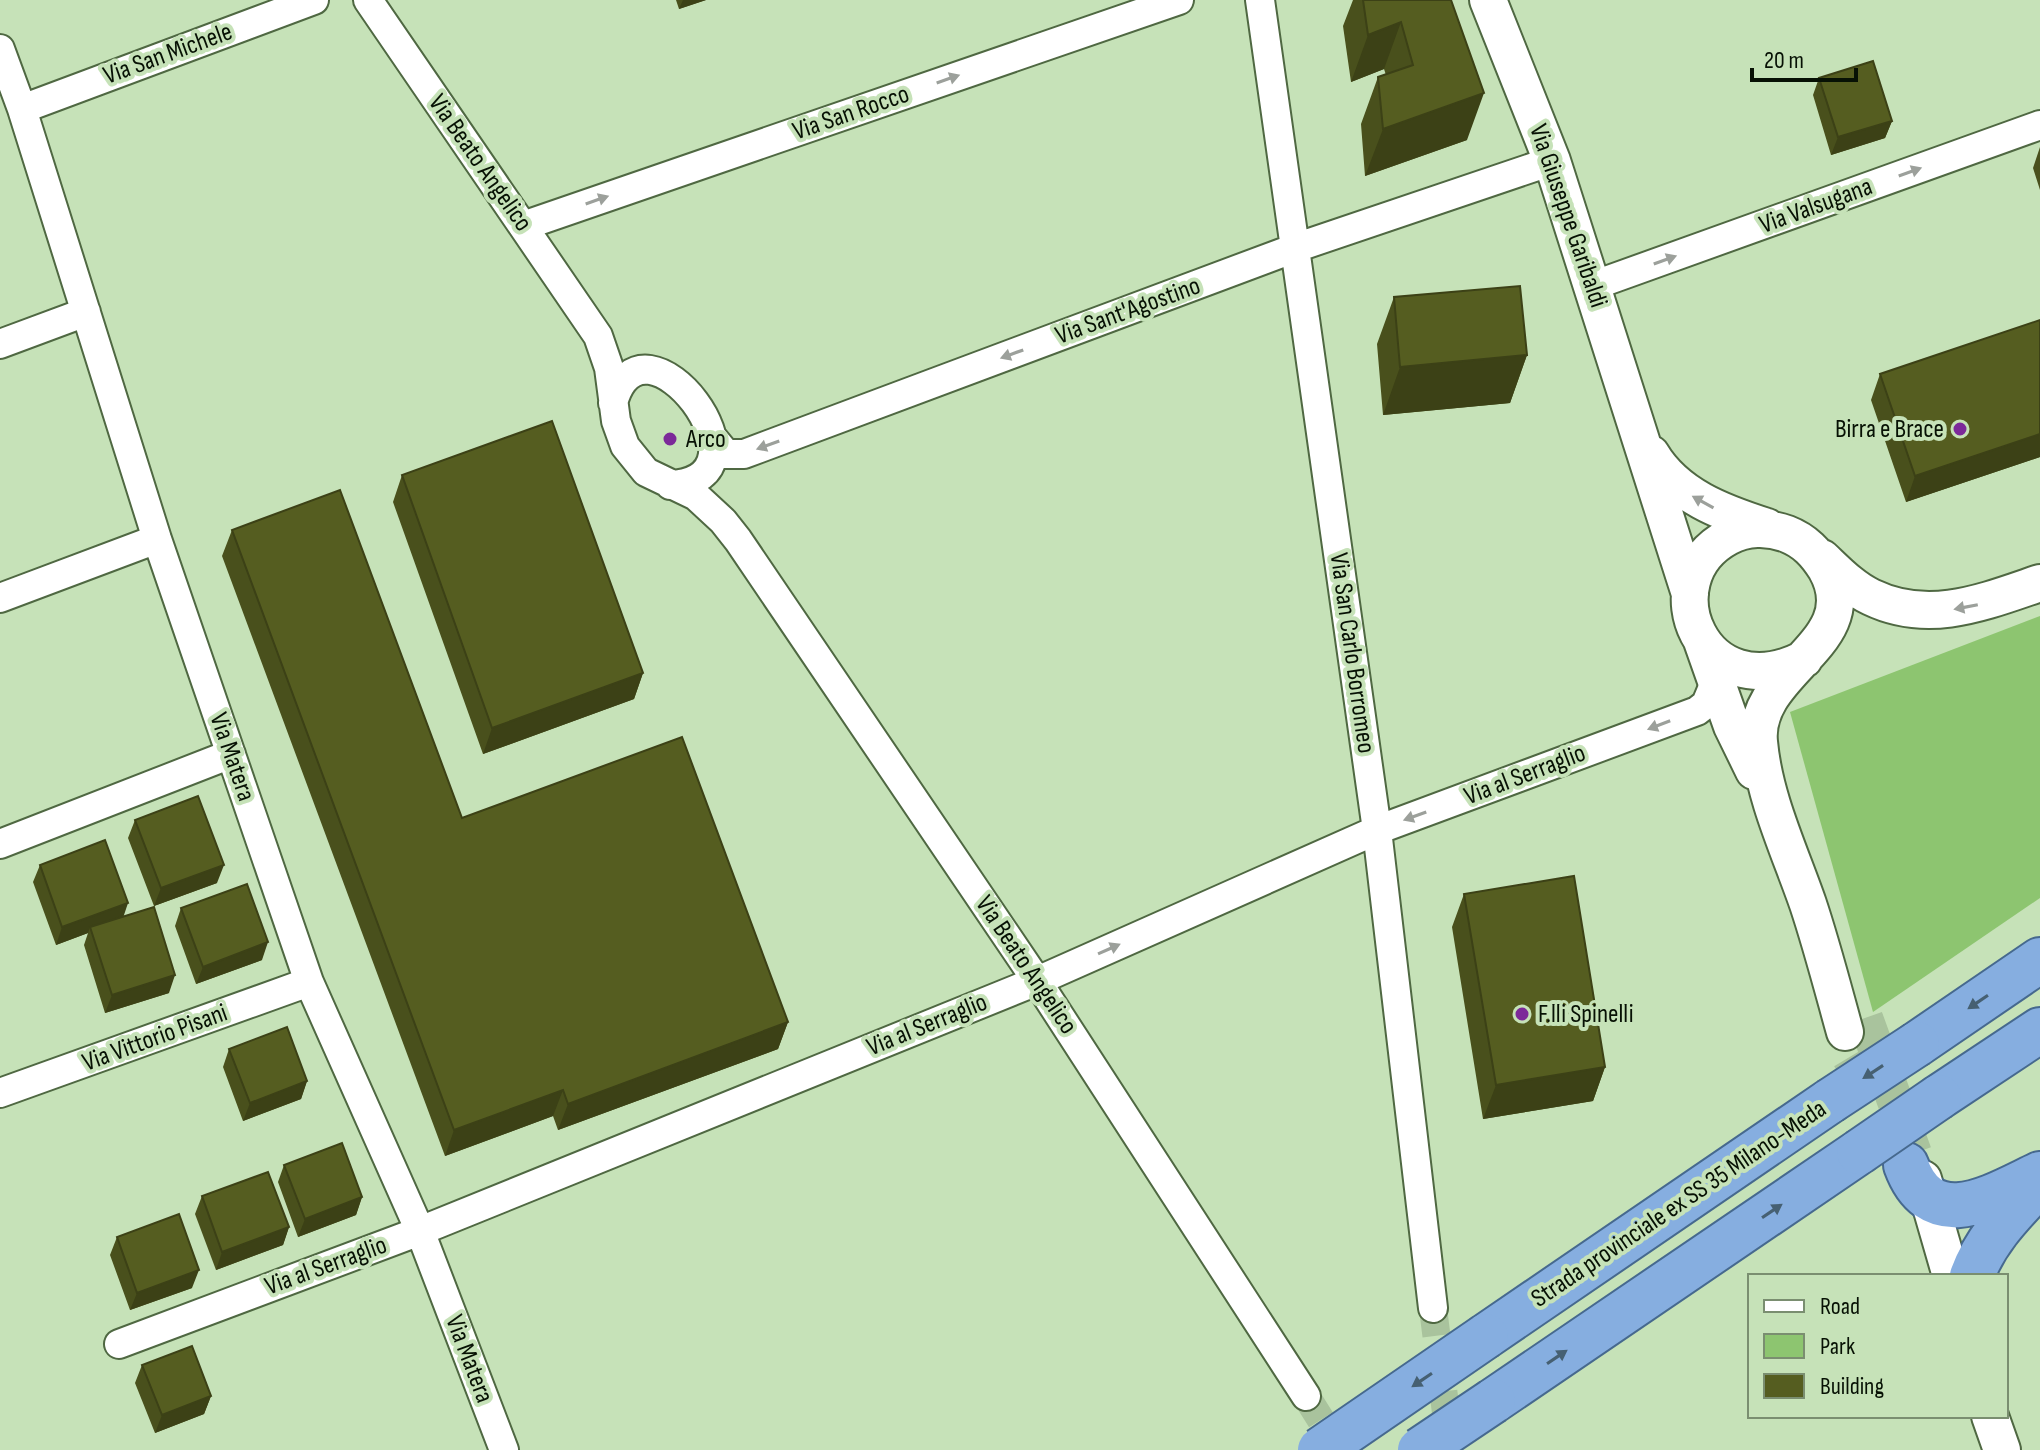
<svg xmlns="http://www.w3.org/2000/svg" width="2040" height="1450" font-family="'Sofia Sans Condensed',sans-serif">
<style>
.green{fill:#8dc570}
.lines{fill:none;stroke-linecap:round;stroke-linejoin:round}
.minor-tunnel{stroke:#a9c39d;stroke-width:28;stroke-dasharray:28 14;stroke-linecap:butt}
.tertiary-tunnel{stroke:#a9c39d;stroke-width:36;stroke-dasharray:36 18;stroke-linecap:butt}
.trunk-tunnel{stroke:#a9c39d;stroke-width:44;stroke-dasharray:44 22;stroke-linecap:butt}
.minor-casing{stroke:#4f6842;stroke-width:32}
.tertiary-casing{stroke:#4f6842;stroke-width:40}
.trunk-casing{stroke:#46698e;stroke-width:48}
.minor{stroke:#fff;stroke-width:28}
.tertiary{stroke:#fff;stroke-width:36}
.trunk{stroke:#86aee0;stroke-width:44}
.trunk-bridge-casing{stroke:#46698e;stroke-width:48;stroke-linecap:butt}
.trunk-bridge{stroke:#86aee0;stroke-width:44}
.wall{fill:#49501c}
.shaded-wall{fill:#3c4116}
.building{fill:#555d20;stroke:#3c4116;stroke-width:2}
.oneway{fill:#9ca09b}
.oneway2{fill:#466072}
.poi-dot{fill:#7c2999;stroke:#c6e2b8;stroke-width:3}
.labels{text-anchor:middle;dominant-baseline:central;stroke-width:8;stroke-linejoin:round;paint-order:stroke}
.street-label{font-size:26px;fill:#071104;stroke:#c6e2b8}
.poi-label{font-size:26px;fill:#071104;stroke:#c6e2b8;text-anchor:start}
</style>
<rect width="100%" height="100%" fill="#c6e2b8"/>
<path class="green" d="M2040,616V898L1873,1012L1790,712Z"/>
<g class="lines">
<path class="minor-tunnel" d="M1433,1308L1450,1445
M1306,1396L1340,1450"/>
<path class="tertiary-tunnel" d="M1865,1018L1916,1159"/>
<path class="trunk-tunnel" d="M1853,1055L1888,1113L1906,1164"/>
<defs>
<path id="minor" d="M368,0L598,336L609,368L616,421L625,446L646,472L696,496L723,521L738,540L1037,981L1306,1396
M1260,0L1377,830L1433,1308
M0,49L22,109L157,539L309,982L420,1231L504,1450
M22,109L314,0
M523,226L1179,0
M1592,286L2040,125
M0,344L86,312
M613,403C642,296 783,480 670,485
M712,437L726,454H744L1295,248L1552,161
M0,598L157,539
M0,844L231,754
M0,1093L309,982
M119,1344L420,1231L1037,981L1377,830L1697,711L1706,704L1716,680"/>
<path id="tertiary" d="M1488,0L1552,161L1690,594
M1651,454C1676,496 1723,513 1767,527
M1822,558C1837,572 1852,588 1871,597C1929,625 1984,602 2040,583
M1702,641L1732,726L1754,771
M1804,659C1703,711 1648,580 1728,537C1746,527 1768,527 1787,534C1805,541 1816,553 1826,569C1868,643 1752,670 1759,742C1764,798 1790,852 1808,904C1822,946 1833,989 1845,1032
M1923,1179L1951,1276
M1990,1416L2002,1450"/>
<path id="trunk" d="M1917,1044L2040,960
M1939,1097L2040,1030
M1906,1165C1932,1236 1993,1196 2040,1174
M1972,1276C1986,1238 2013,1212 2040,1183
M1486,1336L1830,1101
M1493,1401L1859,1152"/>
</defs>
<use href="#minor" class="minor-casing"/>
<use href="#tertiary" class="tertiary-casing"/>
<use href="#trunk" class="trunk-casing"/>
<use href="#minor" class="minor"/>
<use href="#tertiary" class="tertiary"/>
<use href="#trunk" class="trunk"/>
<defs>
<path id="trunk-bridge" d="M1830,1101L1917,1044
M1859,1152L1939,1097
M1320,1450L1486,1336
M1420,1450L1493,1401"/>
</defs>
<use href="#trunk-bridge" class="trunk-bridge-casing"/>
<use href="#trunk-bridge" class="trunk-bridge"/>
</g>
<path class="wall" d="M676,0H706L679,9Z
M1353,0H1451L1467,140L1365,176L1361,124L1378,77L1386,75L1384,69L1351,82L1343,26Z
M1819,78L1892,121L1885,138L1831,155L1813,95Z
M2040,147V190L2033,168Z
M1394,297L1527,355L1510,403L1383,415L1377,344Z
M2040,320V457L1906,502L1871,400L1880,374Z
M402,475L643,673L634,699L483,754L393,502Z
M232,530L462,818L788,1022L778,1049L558,1130L553,1116L445,1156L222,556Z
M135,820L217,883L154,906L128,838Z
M40,865L123,916L169,993L105,1013L84,945L88,933L56,945L33,882Z
M1464,894L1605,1067L1593,1101L1483,1119L1452,927Z
M181,908L262,960L196,984L175,926Z
M229,1049L307,1081L301,1099L243,1121L223,1067Z
M284,1165L362,1197L356,1215L298,1237L278,1182Z
M202,1196L289,1227L283,1245L216,1270L195,1214Z
M117,1237L192,1288L130,1310L110,1255Z
M142,1365L211,1396L204,1414L155,1433L135,1383Z"/>
<path class="shaded-wall" d="M683,0H706L679,9Z
M1401,22L1384,69L1351,82L1368,35Z
M1484,93L1467,140L1365,176L1383,129Z
M1892,121L1885,138L1831,155L1838,137Z
M1527,355L1510,403L1383,415L1400,367Z
M2040,434V457L1906,502L1915,476Z
M643,673L634,699L483,754L492,728Z
M224,865L217,883L154,906L161,888Z
M128,903L122,921L90,927L88,933L56,945L62,927Z
M268,942L262,960L196,984L203,967Z
M175,975L169,993L105,1013L112,995Z
M788,1022L778,1049L558,1130L568,1104Z
M1605,1067L1593,1101L1483,1119L1496,1085Z
M307,1081L301,1099L243,1121L250,1103Z
M563,1090L553,1116L445,1156L454,1130Z
M362,1197L356,1215L298,1237L305,1219Z
M289,1227L283,1245L216,1270L222,1252Z
M199,1270L192,1288L130,1310L137,1293Z
M211,1396L204,1414L155,1433L162,1415Z"/>
<path class="building" d="M1363,0H1451L1484,93L1383,129L1378,77L1413,65L1401,22L1368,35Z
M1873,61L1892,121L1838,137L1819,78Z
M1520,286L1527,355L1400,367L1394,297Z
M2040,320V434L1915,476L1880,374Z
M552,421L643,673L492,728L402,475Z
M340,490L462,818L682,737L788,1022L568,1104L563,1090L454,1130L232,530Z
M198,796L224,865L161,888L135,820Z
M105,840L128,903L62,927L40,865Z
M1574,876L1605,1067L1496,1085L1464,894Z
M247,884L268,942L203,967L181,908Z
M154,907L175,975L112,995L90,927Z
M287,1027L307,1081L250,1103L229,1049Z
M342,1143L362,1197L305,1219L284,1165Z
M268,1172L289,1227L222,1252L202,1196Z
M179,1214L199,1270L137,1293L117,1237Z
M192,1346L211,1396L162,1415L142,1365Z"/>
<defs><path id="oneway-solid" d="M-6-.8H1V-3.2L6.5 0L1 3.2V.8H-6Z" transform="scale(2)"/></defs>
<g class="oneway">
<use href="#oneway-solid" transform="translate(948 79) rotate(-19)"/>
<use href="#oneway-solid" transform="translate(1910 172) rotate(-20)"/>
<use href="#oneway-solid" transform="translate(597 200) rotate(-19)"/>
<use href="#oneway-solid" transform="translate(1665 260) rotate(-20)"/>
<use href="#oneway-solid" transform="translate(1012 354) rotate(160)"/>
<use href="#oneway-solid" transform="translate(768 445) rotate(160)"/>
<use href="#oneway-solid" transform="translate(1703 502) rotate(-151)"/>
<use href="#oneway-solid" transform="translate(1966 607) rotate(169)"/>
<use href="#oneway-solid" transform="translate(1659 725) rotate(159)"/>
<use href="#oneway-solid" transform="translate(1415 816) rotate(160)"/>
<use href="#oneway-solid" transform="translate(1109 949) rotate(-24)"/>
</g>
<g class="oneway2">
<use href="#oneway-solid" transform="translate(1978 1002) rotate(146)"/>
<use href="#oneway-solid" transform="translate(1873 1072) rotate(147)"/>
<use href="#oneway-solid" transform="translate(1772 1211) rotate(-34)"/>
<use href="#oneway-solid" transform="translate(1557 1357) rotate(-34)"/>
<use href="#oneway-solid" transform="translate(1422 1380) rotate(146)"/>
</g>
<g class="poi-dot">
<circle cx="1960" cy="429" r="8"/>
<circle cx="670" cy="439" r="8"/>
<circle cx="1522" cy="1014" r="8"/>
</g>
<g class="labels">
<g class="street-label">
<text transform="translate(168 54) rotate(-20)">Via San Michele</text>
<text transform="translate(851 113) rotate(-19)">Via San Rocco</text>
<text transform="translate(480 163) rotate(55)">Via Beato Angelico</text>
<text transform="translate(1816 206) rotate(-20)">Via Valsugana</text>
<text transform="translate(1568 216) rotate(71)">Via Giuseppe Garibaldi</text>
<text transform="translate(1128 311) rotate(-20)">Via Sant'Agostino</text>
<text transform="translate(1352 653) rotate(82)">Via San Carlo Borromeo</text>
<text transform="translate(232 757) rotate(71)">Via Matera</text>
<text transform="translate(1525 775) rotate(-21)">Via al Serraglio</text>
<text transform="translate(1026 965) rotate(56)">Via Beato Angelico</text>
<text transform="translate(927 1025) rotate(-22)">Via al Serraglio</text>
<text transform="translate(155 1038) rotate(-20)">Via Vittorio Pisani</text>
<text transform="translate(1679 1204) rotate(-34)">Strada provinciale ex SS 35 Milano-Meda</text>
<text transform="translate(326 1266) rotate(-20)">Via al Serraglio</text>
<text transform="translate(469 1359) rotate(69)">Via Matera</text>
</g>
<g class="poi-label">
<text x="1944" y="429" text-anchor="end">Birra e Brace</text>
<text x="686" y="439">Arco</text>
<text x="1538" y="1014">F.lli Spinelli</text>
</g>
</g>
<rect x="1748" y="1274" width="260" height="144" fill="#c6e2b8" stroke="#7a8e70" stroke-width="2"/>
<rect x="1764" y="1300" width="40" height="12" fill="#ffffff" stroke="#7a8e70" stroke-width="2"/>
<text x="1820" y="1314" font-size="24" fill="#071104">Road</text>
<rect x="1764" y="1334" width="40" height="24" fill="#8dc570" stroke="#7a8e70" stroke-width="2"/>
<text x="1820" y="1354" font-size="24" fill="#071104">Park</text>
<rect x="1764" y="1374" width="40" height="24" fill="#555d20" stroke="#7a8e70" stroke-width="2"/>
<text x="1820" y="1394" font-size="24" fill="#071104">Building</text>
<path d="M1752 68v12h104v-12" fill="none" stroke="#071104" stroke-width="4"/>
<text x="1764" y="68" font-size="24" fill="#071104" stroke="#c6e2b8" stroke-width="6" paint-order="stroke">20 m</text>
</svg>
